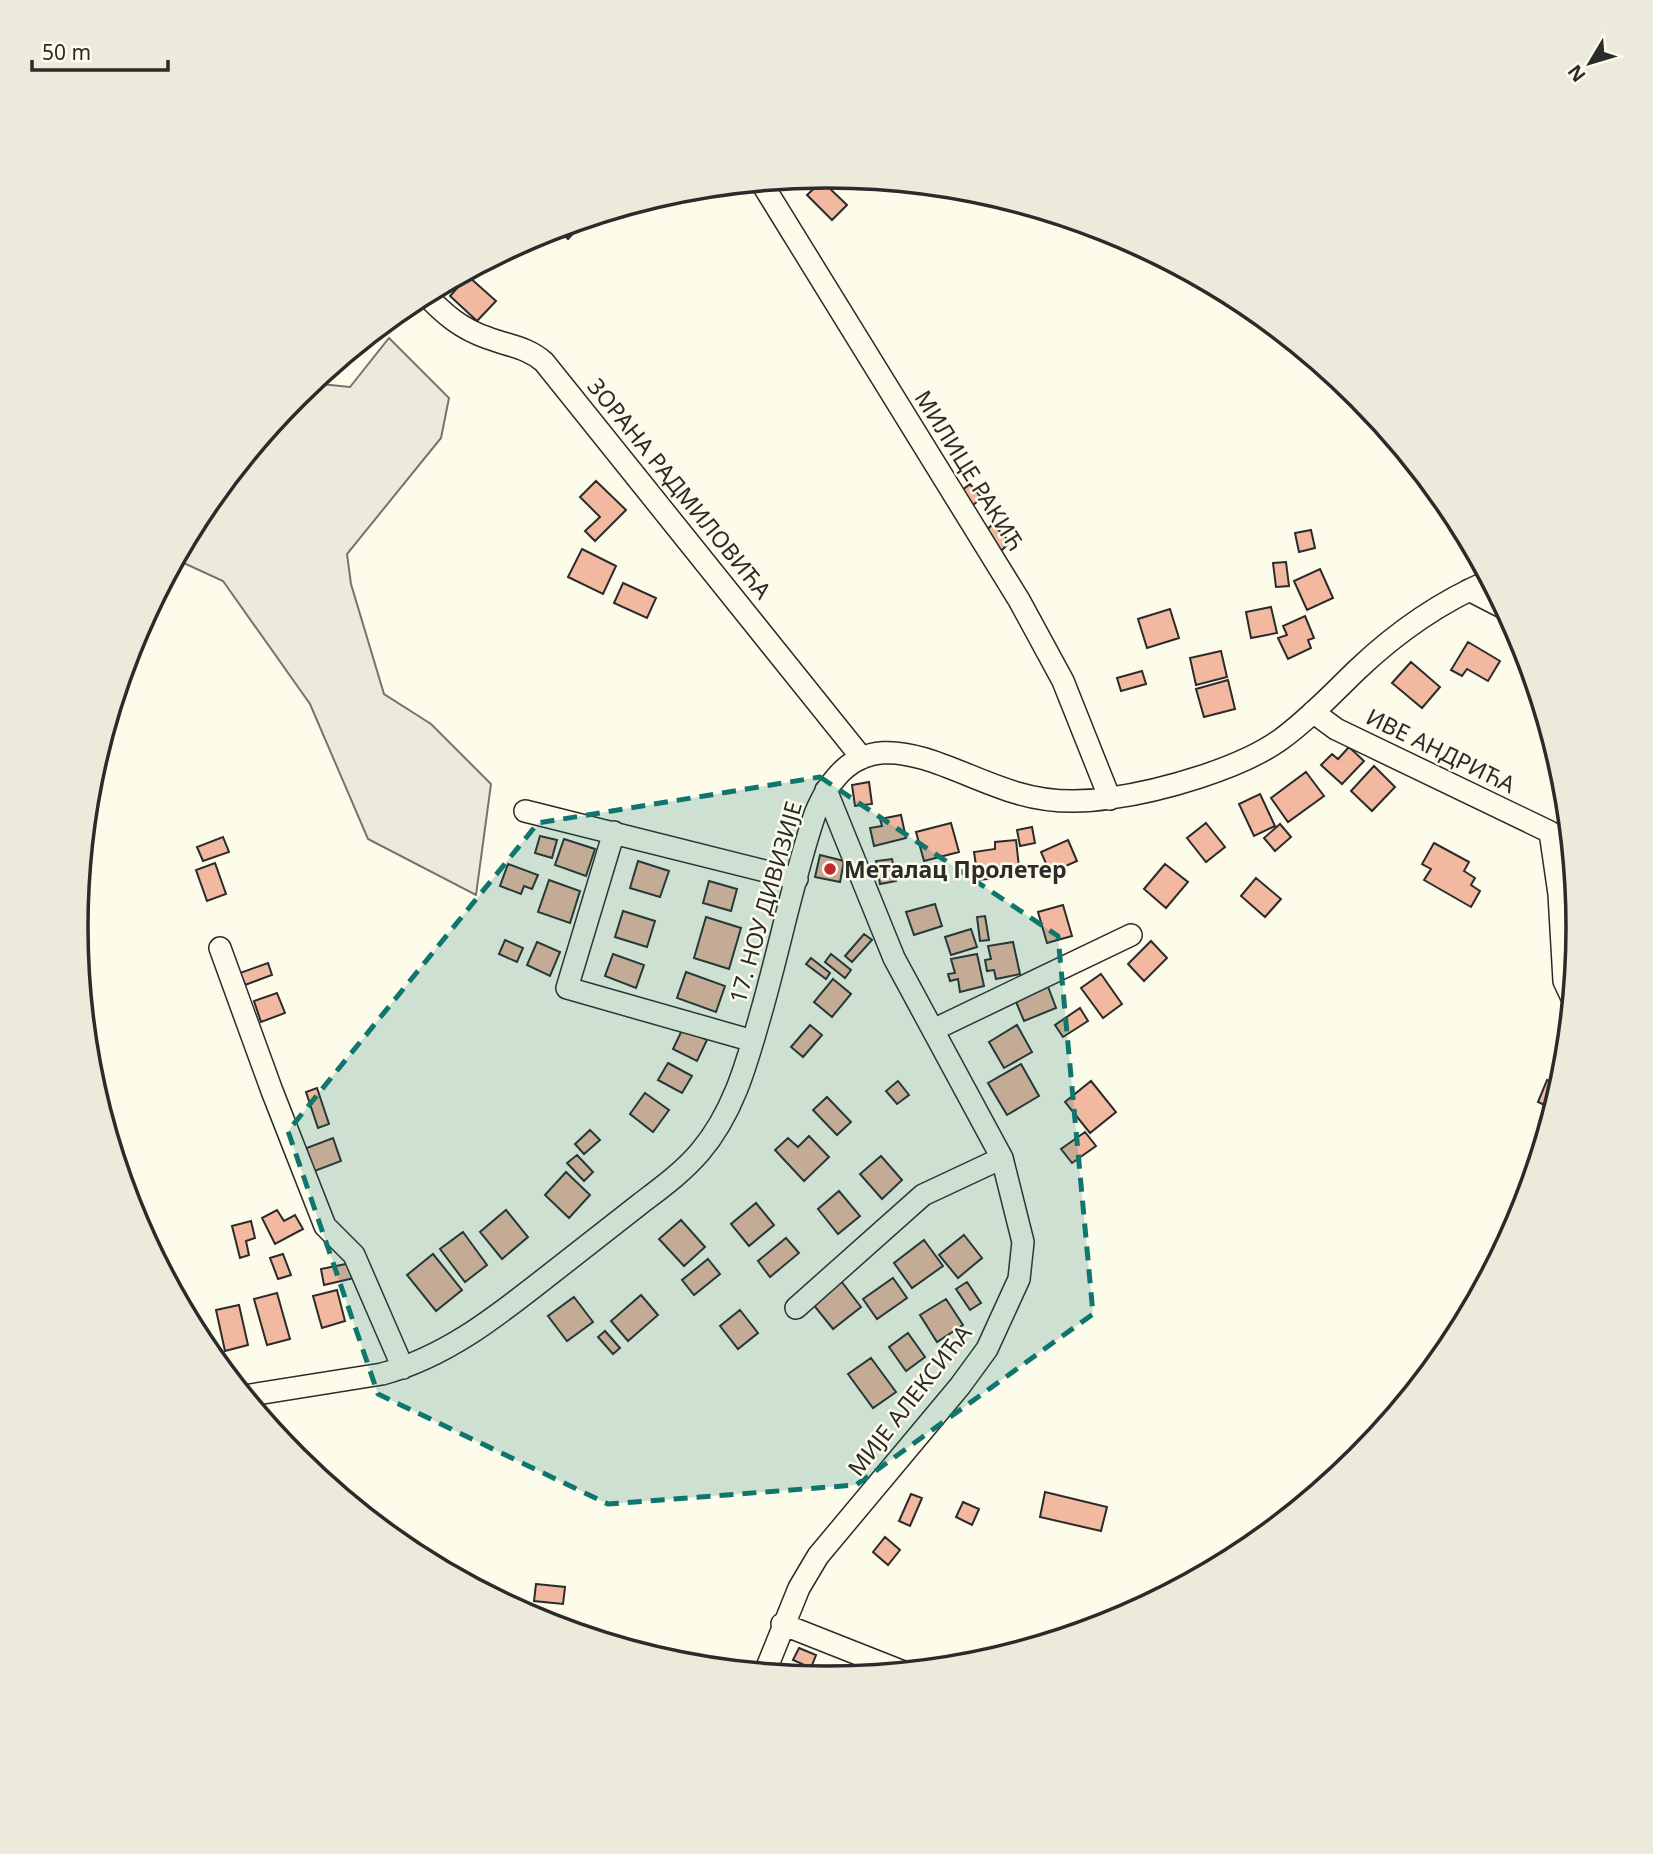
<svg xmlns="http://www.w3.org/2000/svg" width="1653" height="1854" font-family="'Noto Sans',sans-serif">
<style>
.green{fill:#ecebdb;stroke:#74746e;stroke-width:2}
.building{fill:#f2b8a0;stroke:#2b2b2b;stroke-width:2}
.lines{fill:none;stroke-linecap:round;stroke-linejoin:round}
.minor-casing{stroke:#2b2b2b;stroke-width:24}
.minor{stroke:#fdfbea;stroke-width:21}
.marked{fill:#0f766e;fill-opacity:0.2;stroke:#0f766e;stroke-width:5;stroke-dasharray:14 9;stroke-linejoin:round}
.poi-dot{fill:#c62828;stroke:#fdfbea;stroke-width:2.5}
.labels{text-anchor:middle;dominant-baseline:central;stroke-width:5;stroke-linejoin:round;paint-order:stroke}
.street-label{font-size:23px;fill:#2b2b2b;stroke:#fdfbea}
.poi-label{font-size:23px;font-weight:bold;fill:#2b2b2b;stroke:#fdfbea;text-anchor:start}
.rim{fill:none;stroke:#2b2b2b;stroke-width:3.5}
</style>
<rect width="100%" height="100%" fill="#fdfbea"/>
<path class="green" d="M389,338L449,398L441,438L347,554L351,584L384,694L431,724L491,784L476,895L368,839L310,704L223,581L175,559L202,509L296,396L311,383L350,387Z"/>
<path class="building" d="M822,181L847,205L832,220L807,195Z
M576,222L580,226L568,239L557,228Z
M468,276L496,301L477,321L450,296Z
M596,481L626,510L595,541L585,531L600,517L580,497Z
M970,484L982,498L973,505L961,491Z
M993,524L1010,542L998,554L980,536Z
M1311,530L1315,548L1299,552L1295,533Z
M582,549L616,566L603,594L568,577Z
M1286,562L1289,586L1276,587L1273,563Z
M1320,569L1333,598L1307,610L1294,581Z
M623,583L656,598L647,618L614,603Z
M1271,607L1277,633L1251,638L1246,612Z
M1170,609L1179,638L1147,648L1138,619Z
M1305,616L1314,638L1308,640L1311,648L1288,659L1278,638L1287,635L1283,626Z
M1468,642L1500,661L1488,681L1467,669L1462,676L1451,670Z
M1221,651L1227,677L1196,685L1190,658Z
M1411,662L1440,687L1422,708L1392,683Z
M1142,671L1146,684L1121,691L1117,678Z
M1228,680L1235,709L1204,717L1196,689Z
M1349,747L1364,761L1342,784L1321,765L1332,754L1338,759Z
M1374,766L1395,787L1372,811L1351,791Z
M1306,772L1324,796L1288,822L1271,798Z
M869,782L872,804L855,806L852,785Z
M1260,794L1275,826L1254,836L1239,804Z
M901,815L906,838L874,846L870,828L882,826L880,819Z
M951,823L959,852L924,861L916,832Z
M1206,823L1225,847L1206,862L1187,838Z
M1280,824L1291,837L1275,851L1264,838Z
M1032,827L1035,843L1020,846L1017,830Z
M540,836L557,840L552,858L535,853Z
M223,837L229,852L203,861L197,847Z
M564,839L595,849L586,876L555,865Z
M1016,840L1020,876L978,880L974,852L995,849V842Z
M1068,840L1077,861L1050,873L1041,852Z
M1434,843L1469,862L1464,871L1475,878L1471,885L1480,891L1471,907L1424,880L1431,869L1422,864Z
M820,855L844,861L840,882L815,877Z
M892,859L896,881L880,884L876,861Z
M638,861L669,871L660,897L630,888Z
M215,863L226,894L207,901L196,870Z
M508,864L538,875L532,889L524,886L521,894L500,886Z
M1165,864L1188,882L1166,908L1144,889Z
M1256,878L1281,899L1265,917L1241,896Z
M549,880L580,891L570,923L538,912Z
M709,881L737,889L731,911L703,903Z
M935,904L942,926L914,935L906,912Z
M1063,905L1072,936L1047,943L1038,912Z
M623,911L655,921L647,947L615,937Z
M985,916L989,940L980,941L977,917Z
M706,917L741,928L729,969L694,958Z
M971,929L977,947L951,955L945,937Z
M864,934L872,940L852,962L845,956Z
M505,940L523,948L517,962L499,954Z
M1151,941L1167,958L1144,981L1128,964Z
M537,942L560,952L550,976L527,965Z
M1013,942L1020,974L996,979L994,970L987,971L985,960L991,959L988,946Z
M613,954L644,965L636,988L605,976Z
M831,954L851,970L845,978L825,962Z
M977,954L984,986L960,992L958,979L950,981L948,974L955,973L951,959Z
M811,958L830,973L826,979L806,964Z
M268,963L272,975L245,985L240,973Z
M686,972L725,986L716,1012L677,998Z
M1101,974L1122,1004L1103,1018L1081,988Z
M833,979L851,994L832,1017L814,1002Z
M1047,984L1056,1008L1024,1021L1014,997Z
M277,993L285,1013L261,1022L254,1001Z
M1080,1008L1088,1021L1063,1037L1055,1025Z
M810,1025L822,1035L803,1057L791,1047Z
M1017,1025L1032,1052L1004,1068L989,1042Z
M683,1028L707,1040L697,1061L673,1049Z
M668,1063L692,1076L682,1093L658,1080Z
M1021,1064L1039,1096L1007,1115L988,1083Z
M1547,1080L1560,1086L1553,1109L1538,1102Z
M898,1081L909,1095L897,1104L886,1091Z
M1091,1081L1116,1112L1090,1133L1065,1102Z
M317,1088L329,1124L318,1128L306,1092Z
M645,1093L669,1110L653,1132L630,1114Z
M827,1097L851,1122L837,1135L813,1110Z
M590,1130L600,1140L584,1154L575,1144Z
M1085,1132L1096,1146L1072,1163L1061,1149Z
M809,1136L829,1157L804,1181L775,1150L788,1138L798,1147Z
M333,1138L341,1161L312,1172L304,1149Z
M577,1155L593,1172L584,1181L567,1163Z
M881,1156L902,1180L882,1199L860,1174Z
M566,1172L590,1195L569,1218L545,1195Z
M839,1191L860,1216L838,1234L818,1209Z
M756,1203L774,1225L749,1246L731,1224Z
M277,1210L284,1221L295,1215L303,1229L275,1244L262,1218Z
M506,1210L528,1237L502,1259L480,1232Z
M681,1220L705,1247L684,1266L659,1239Z
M251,1221L255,1238L246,1241L249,1255L240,1258L232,1226Z
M463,1232L487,1265L465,1282L440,1249Z
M964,1235L982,1258L958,1278L939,1255Z
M786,1238L799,1253L770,1277L758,1261Z
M924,1240L943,1266L912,1288L894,1263Z
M283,1254L291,1275L278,1279L270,1258Z
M433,1254L462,1290L436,1311L407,1275Z
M708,1259L720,1274L694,1295L682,1280Z
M351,1263L354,1278L324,1285L321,1269Z
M893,1278L907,1298L877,1319L863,1299Z
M841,1281L861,1307L833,1329L812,1303Z
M967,1282L981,1303L970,1310L956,1289Z
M337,1290L345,1321L322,1328L313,1296Z
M277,1293L290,1339L267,1345L254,1299Z
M641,1295L658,1315L628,1341L611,1321Z
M574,1297L593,1322L567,1341L548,1316Z
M946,1299L963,1325L937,1342L920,1315Z
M239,1305L248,1345L225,1351L216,1310Z
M740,1310L758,1333L738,1349L720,1326Z
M605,1331L620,1348L613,1354L598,1337Z
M908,1333L925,1357L906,1371L889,1347Z
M871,1358L896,1392L873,1408L848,1374Z
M1045,1492L1107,1507L1101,1531L1040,1517Z
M911,1494L922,1498L910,1526L899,1521Z
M963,1502L979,1509L972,1525L956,1517Z
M885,1537L900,1550L888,1565L873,1552Z
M536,1584L565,1587L563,1604L534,1601Z
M799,1648L816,1655L811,1668L793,1660Z"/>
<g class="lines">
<defs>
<path id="minor" d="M761,182L1019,600L1063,681L1110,799
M425,294C444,314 461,329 488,338C509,346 527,347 544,362L862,758
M1469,590L1504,608
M1313,712L1336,729L1550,832L1559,894L1564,981L1571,996
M525,811L797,879
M614,832L567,988L753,1041
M220,948L272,1091L325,1226L354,1255L403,1368
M933,1030L1131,935
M796,1308L923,1195L1002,1158
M244,1396L382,1374C450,1356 503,1311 557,1269C585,1247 613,1225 640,1204C661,1188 683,1172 700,1152C734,1112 747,1062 761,1013C780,947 793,879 815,814C860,704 941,771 1017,793C1047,802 1080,803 1111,798C1161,791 1239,769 1280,740C1309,719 1333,693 1358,669C1397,632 1440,602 1489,581
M782,1624L901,1671
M765,1672L799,1588L818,1556L960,1386L987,1349L1019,1279L1023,1242L1002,1158L894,958L826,790"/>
</defs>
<use href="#minor" class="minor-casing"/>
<use href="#minor" class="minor"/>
</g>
<path class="marked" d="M820,777L1058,936L1093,1314L856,1485L608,1504L378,1394L288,1131L538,823Z"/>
<circle class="poi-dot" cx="830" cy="869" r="7"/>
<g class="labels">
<g class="street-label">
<text transform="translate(970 470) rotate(58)">МИЛИЦЕ РАКИЋ</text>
<text transform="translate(680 488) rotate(51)">ЗОРАНА РАДМИЛОВИЋА</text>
<text transform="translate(1441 750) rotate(26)">ИВЕ АНДРИЋА</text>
<text transform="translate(765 902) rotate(-74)">17. НОУ ДИВИЗИЈЕ</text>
<text transform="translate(909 1400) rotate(-52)">МИЈЕ АЛЕКСИЋА</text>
</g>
<g class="poi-label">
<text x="844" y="869">Металац Пролетер</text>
</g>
</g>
<path d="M0 0H1653V1854H0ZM88 927a739 739 0 1 1 1478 0a739 739 0 1 1-1478 0Z" fill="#eceadb" fill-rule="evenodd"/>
<path class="rim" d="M88 927a739 739 0 1 1 1478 0a739 739 0 1 1-1478 0Z"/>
<g transform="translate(1590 63) rotate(232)" stroke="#fdfbea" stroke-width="5" paint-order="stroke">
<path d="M0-5L12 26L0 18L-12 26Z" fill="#2b2b2b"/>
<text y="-10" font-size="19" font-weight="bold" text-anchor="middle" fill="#2b2b2b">N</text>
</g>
<path d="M32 60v10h136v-10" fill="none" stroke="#2b2b2b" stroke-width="3.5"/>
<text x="42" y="60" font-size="21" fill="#2b2b2b" stroke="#fdfbea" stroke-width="5" paint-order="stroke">50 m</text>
</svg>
